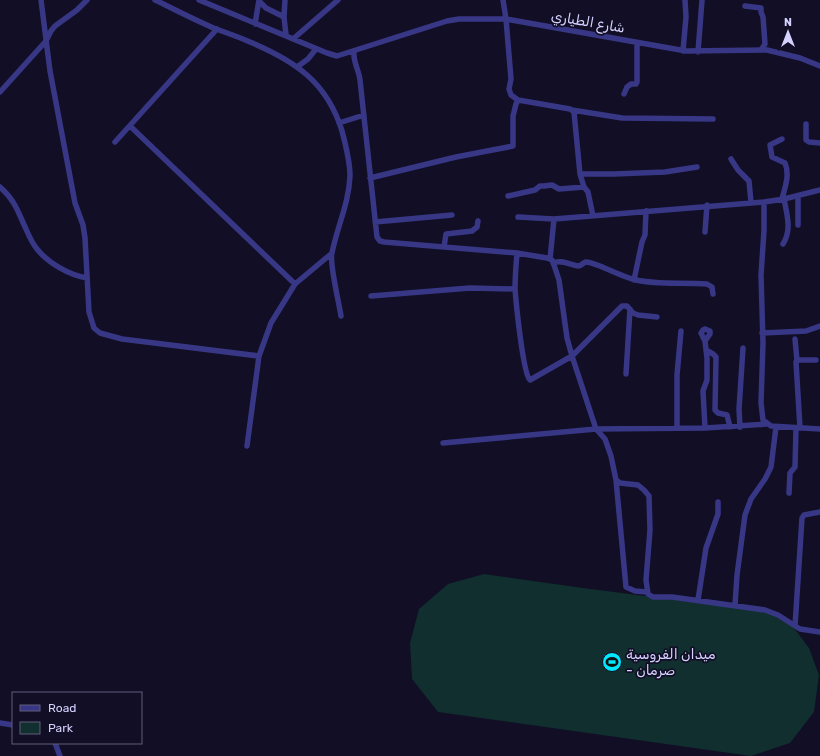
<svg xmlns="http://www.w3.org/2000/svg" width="820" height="756" font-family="Rubik,Vazirmatn,sans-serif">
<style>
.green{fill:#102f2e}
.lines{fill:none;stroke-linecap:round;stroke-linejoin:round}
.minor{stroke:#383786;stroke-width:5.5}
.labels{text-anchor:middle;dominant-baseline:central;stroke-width:3.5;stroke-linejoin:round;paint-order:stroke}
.street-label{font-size:14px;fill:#d6d2ff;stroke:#110e25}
.poi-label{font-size:14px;fill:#d6d2ff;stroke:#110e25;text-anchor:start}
</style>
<rect width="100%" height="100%" fill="#110e25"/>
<path class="green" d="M484,574L583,588L761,611L775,616L794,628L809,648L819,675L814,712L790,743L751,756L438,712L412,679L410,643L419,609L448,584Z"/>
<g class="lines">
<path class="minor" d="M41,0L50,71L75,203L83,225L85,238L89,312L94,328L100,333L122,339L259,356
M155,0C176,10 195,20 216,29C227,33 239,37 250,42C295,61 327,82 342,131C346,146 350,161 350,176C349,203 337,227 332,253C329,263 339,302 341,316
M199,0L327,53L337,56L447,21L459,19H506L686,51L767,50L800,58L820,66
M285,0L284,17L286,35
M503,0L506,19L511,79L509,89L511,95L518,100L570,109L574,112L580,174L584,187L588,192L593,216
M259,1L266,8L284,17
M745,6L761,8V12L763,17L765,44L761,50
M255,24L259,0
M293,39L338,0
M683,51L686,17L685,0
M354,52C353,62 359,70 360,80L377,237L380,241L384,242L517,253L547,258L552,260L554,265L559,280L567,338L572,356L596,429L605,439L611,456L616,480L620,483L638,485L644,490L649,496L650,530L646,580L648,594L653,597H672L765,610L778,615L800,629L820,632
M698,52L702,0
M297,67L308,59L316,49
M0,92L46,41L51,31L55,26L77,10L87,0
M624,94L627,87L631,84H636L637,82V43
M572,110L622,118L713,119
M339,123L364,115
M806,124V140L809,142L820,143
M130,126L295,284
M115,142L217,29
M731,159L738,170L749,181L751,202
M580,174H614L665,172L697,167
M370,178L456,157L513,146V116L516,104L518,100
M0,187C15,200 18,212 26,229C29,236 32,243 37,249C48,263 69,275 87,278
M508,196L535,190L540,186H544L552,185L559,189L584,187
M798,196V225
M782,199C785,187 790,175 785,163L772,157L770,145L782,139
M764,202V231L761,275L763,343L761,403L763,420L771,426L820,429
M518,217L554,219
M375,222L452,215
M705,232L707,205
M783,244C792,230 787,215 784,199
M444,247L446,234L472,231L477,227L478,221
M517,253C516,265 515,277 515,289C516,302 523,374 530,380L572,356L622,306H627L633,313L638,315L657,317
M550,259L554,219L764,202L784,199L820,190
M553,263C561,259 570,265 578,266C582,266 582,263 586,262C596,262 623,278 636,280C659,285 683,282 707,284L712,287L713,294
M634,280L642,242L645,235L646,211
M371,296L470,288L515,289
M762,333L806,331L820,326
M795,339L797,361
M705,341L710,334V331L705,329L703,330L701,333L705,341L707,358V380L703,391L705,428
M706,350L713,354L716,357L715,410L718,413L727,415L730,427
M626,374L630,309
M740,427L739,409L743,348
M677,428V375L681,331
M800,428L796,362L798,360H816
M443,443L596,429L705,428L767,424
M247,446L259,356L271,323L295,284L331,254
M616,480L626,587L635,591L647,592
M789,493L790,473L795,467L796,428
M698,600L706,548L718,514V502
M735,605L737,575L745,515L751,499L765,479L771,467L776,427
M795,626L802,518L804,515L820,512
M0,723L13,725
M55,743L60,756"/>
</g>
<defs>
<symbol id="stadium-disc" viewBox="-11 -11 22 22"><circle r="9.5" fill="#00e8fd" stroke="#110e25"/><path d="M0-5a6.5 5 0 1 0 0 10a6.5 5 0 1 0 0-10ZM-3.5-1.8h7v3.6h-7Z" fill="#111"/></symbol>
</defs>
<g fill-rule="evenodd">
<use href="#stadium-disc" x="601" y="651" width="22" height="22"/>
</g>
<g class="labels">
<g class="street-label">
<text transform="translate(588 22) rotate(10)">شارع الطياري</text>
</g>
<g class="poi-label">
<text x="626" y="654">ميدان الفروسية<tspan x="626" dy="16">- صرمان</tspan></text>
</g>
</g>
<rect x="12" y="692" width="130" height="52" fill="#110e25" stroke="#605c7c"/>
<rect x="20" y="705" width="20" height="6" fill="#383786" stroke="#605c7c"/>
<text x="48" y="712" font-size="12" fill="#d6d2ff">Road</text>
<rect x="20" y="722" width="20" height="12" fill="#102f2e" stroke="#605c7c"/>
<text x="48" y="732" font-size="12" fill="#d6d2ff">Park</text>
<g transform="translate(788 32)" stroke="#110e25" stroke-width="3" paint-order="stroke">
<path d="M0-3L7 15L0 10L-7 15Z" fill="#d6d2ff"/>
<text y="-6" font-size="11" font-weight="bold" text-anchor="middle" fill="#d6d2ff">N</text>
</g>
</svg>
